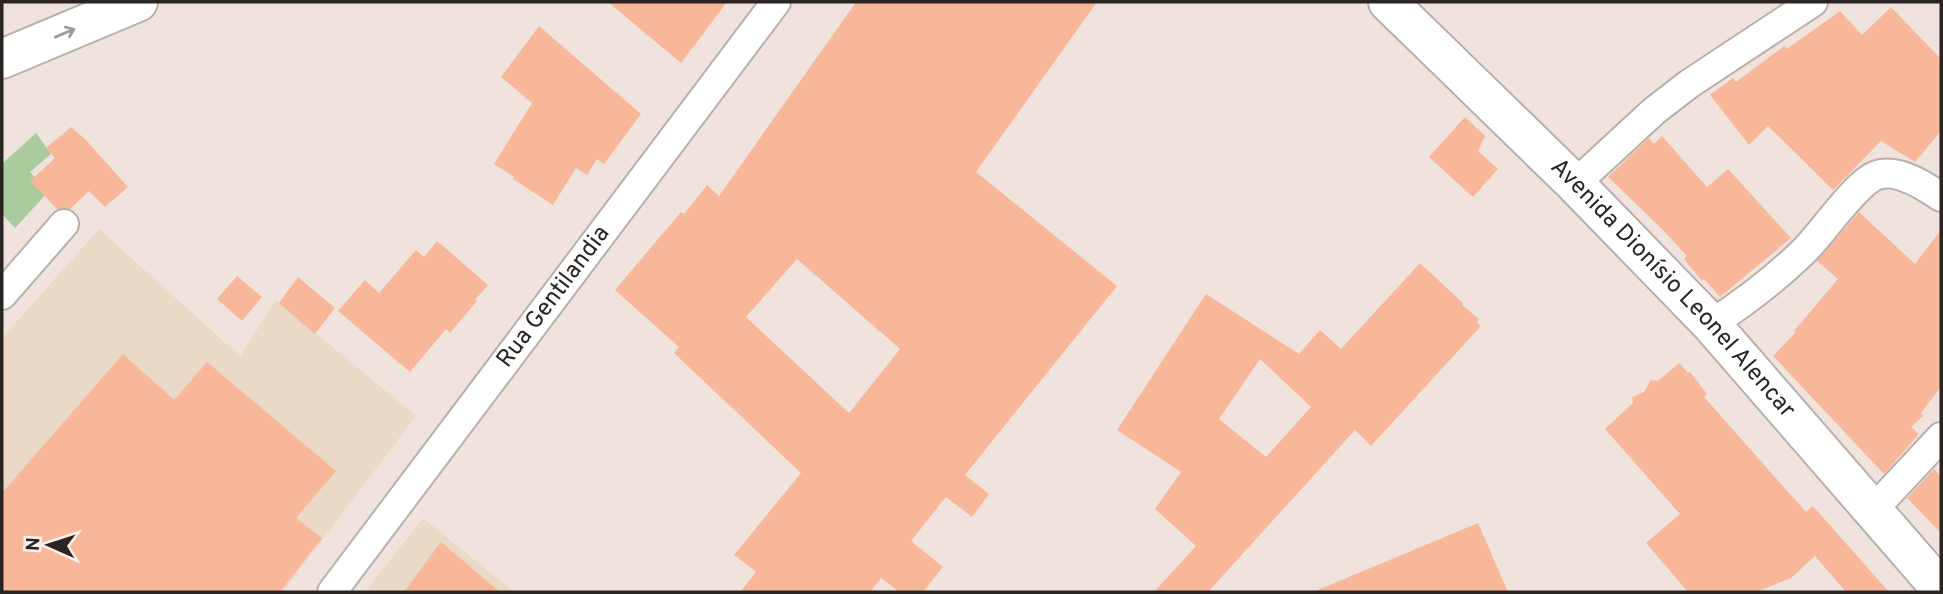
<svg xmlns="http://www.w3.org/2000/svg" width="1943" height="594" font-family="Overpass,sans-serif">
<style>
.industrial{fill:#ebd9c8}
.green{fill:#a9cb9d}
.building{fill:#f8b799;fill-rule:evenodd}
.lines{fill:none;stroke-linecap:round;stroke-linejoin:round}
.street-casing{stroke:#bbafaa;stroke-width:32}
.secondary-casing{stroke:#bbafaa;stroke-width:42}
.highway-casing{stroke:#bbafaa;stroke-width:42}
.street{stroke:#fff;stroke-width:28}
.secondary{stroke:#fff;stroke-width:38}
.highway{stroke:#fff;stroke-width:38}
.oneway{stroke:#9f9d9c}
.labels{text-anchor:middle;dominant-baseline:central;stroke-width:7;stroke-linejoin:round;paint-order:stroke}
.street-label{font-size:24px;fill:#2a2523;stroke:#fef1eb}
</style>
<rect width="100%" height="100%" fill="#f0e3de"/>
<path class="industrial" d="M99,229L240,356L276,300L416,416L283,592H2V338Z
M423,518L514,592H365Z"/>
<path class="green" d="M36,133L51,154L30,172L48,192L15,228L2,214V164Z"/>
<path class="building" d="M608,2H727L681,63Z
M856,2H1097L976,172L1117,286L965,475L989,494L972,517L946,497L911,541L943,567L923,592H899L881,578L870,592H740L756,572L734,555L801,473L674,353L679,347L615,290L681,212L684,214L707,185L719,196ZM797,259L900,349L849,413L746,317Z
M1891,7L1941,59V131L1915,162L1881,141L1833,190L1768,126L1749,145L1710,95L1733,78L1736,82L1784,46L1787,49L1840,11L1862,35Z
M539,26L641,114L604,164L597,159L587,175L576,168L553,205L513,179L514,177L494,164L532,103L501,77Z
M1465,117L1485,136L1478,151L1498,169L1473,197L1429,157Z
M71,127L85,139L128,187L105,207L89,191L70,209H57L30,181L55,158L46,148Z
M1662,136L1707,187L1728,169L1791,238L1720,297L1704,279L1702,281L1684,259L1687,256L1661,228L1608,177L1649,138L1654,144Z
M1859,212L1915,264L1941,230V387L1921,413L1923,416L1911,427L1919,434L1884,474L1773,356L1796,332L1794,331L1838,279L1817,261Z
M437,241L488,285L475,300L477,301L450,333L446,329L410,372L338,311L365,280L379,293L416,250L424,257Z
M1420,263L1463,303L1462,305L1479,319L1477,322L1481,326L1371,446L1355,430L1208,592H1154L1196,546L1155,509L1181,472L1117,430L1206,294L1299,354L1320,330L1341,349ZM1260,359L1311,407L1266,457L1219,419Z
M237,276L262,297L242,321L217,299Z
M298,277L335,308L315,334L279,303Z
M123,354L174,400L207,362L336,471L296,518L322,538L280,592H2V493Z
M1679,363L1688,373L1690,372L1707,394L1704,397L1806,512L1813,506L1889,592H1846L1815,556L1791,578L1756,592H1688L1646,543L1680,514L1605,429L1633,403L1632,397L1644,392L1651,380L1658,381Z
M1934,469L1941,477V533L1907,498Z
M1478,523L1508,592H1313Z
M441,542L500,592H404Z"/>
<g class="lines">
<defs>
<g id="street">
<path d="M1575,184L1654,111L1689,84L1813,2"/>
<path d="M2,295L64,224"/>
<path d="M1711,324C1744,303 1775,279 1803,252C1822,234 1856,182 1877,175C1898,168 1925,186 1941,197"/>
<path d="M1872,511L1941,437"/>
<path id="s1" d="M332,592L776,2"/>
</g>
<g id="secondary">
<path id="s2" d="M1388,2L1575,184L1711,324L1941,589"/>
</g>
<path id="highway" d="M2,59L138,2"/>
</defs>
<use href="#street" class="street-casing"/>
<use href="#secondary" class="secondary-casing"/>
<use href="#highway" class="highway-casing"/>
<use href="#street" class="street"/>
<use href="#secondary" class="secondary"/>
<use href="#highway" class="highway"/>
</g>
<defs><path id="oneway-shaft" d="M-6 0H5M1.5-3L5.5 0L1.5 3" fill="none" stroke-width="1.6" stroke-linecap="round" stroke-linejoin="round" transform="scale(1.75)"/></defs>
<use class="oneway" href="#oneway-shaft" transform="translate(65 33) rotate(-23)"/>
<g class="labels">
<g class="street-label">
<text stroke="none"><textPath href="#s2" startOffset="404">Avenida Dionísio Leonel Alencar</textPath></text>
<text stroke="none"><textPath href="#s1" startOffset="369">Rua Gentilandia</textPath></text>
</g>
</g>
<rect width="1943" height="594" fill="none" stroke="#2a2523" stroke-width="7"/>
<g transform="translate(49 545) rotate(273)" stroke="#fef1eb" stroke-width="5" paint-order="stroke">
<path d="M0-5L12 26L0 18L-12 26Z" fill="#2a2523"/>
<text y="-10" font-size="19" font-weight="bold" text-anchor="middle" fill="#2a2523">N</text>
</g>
</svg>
